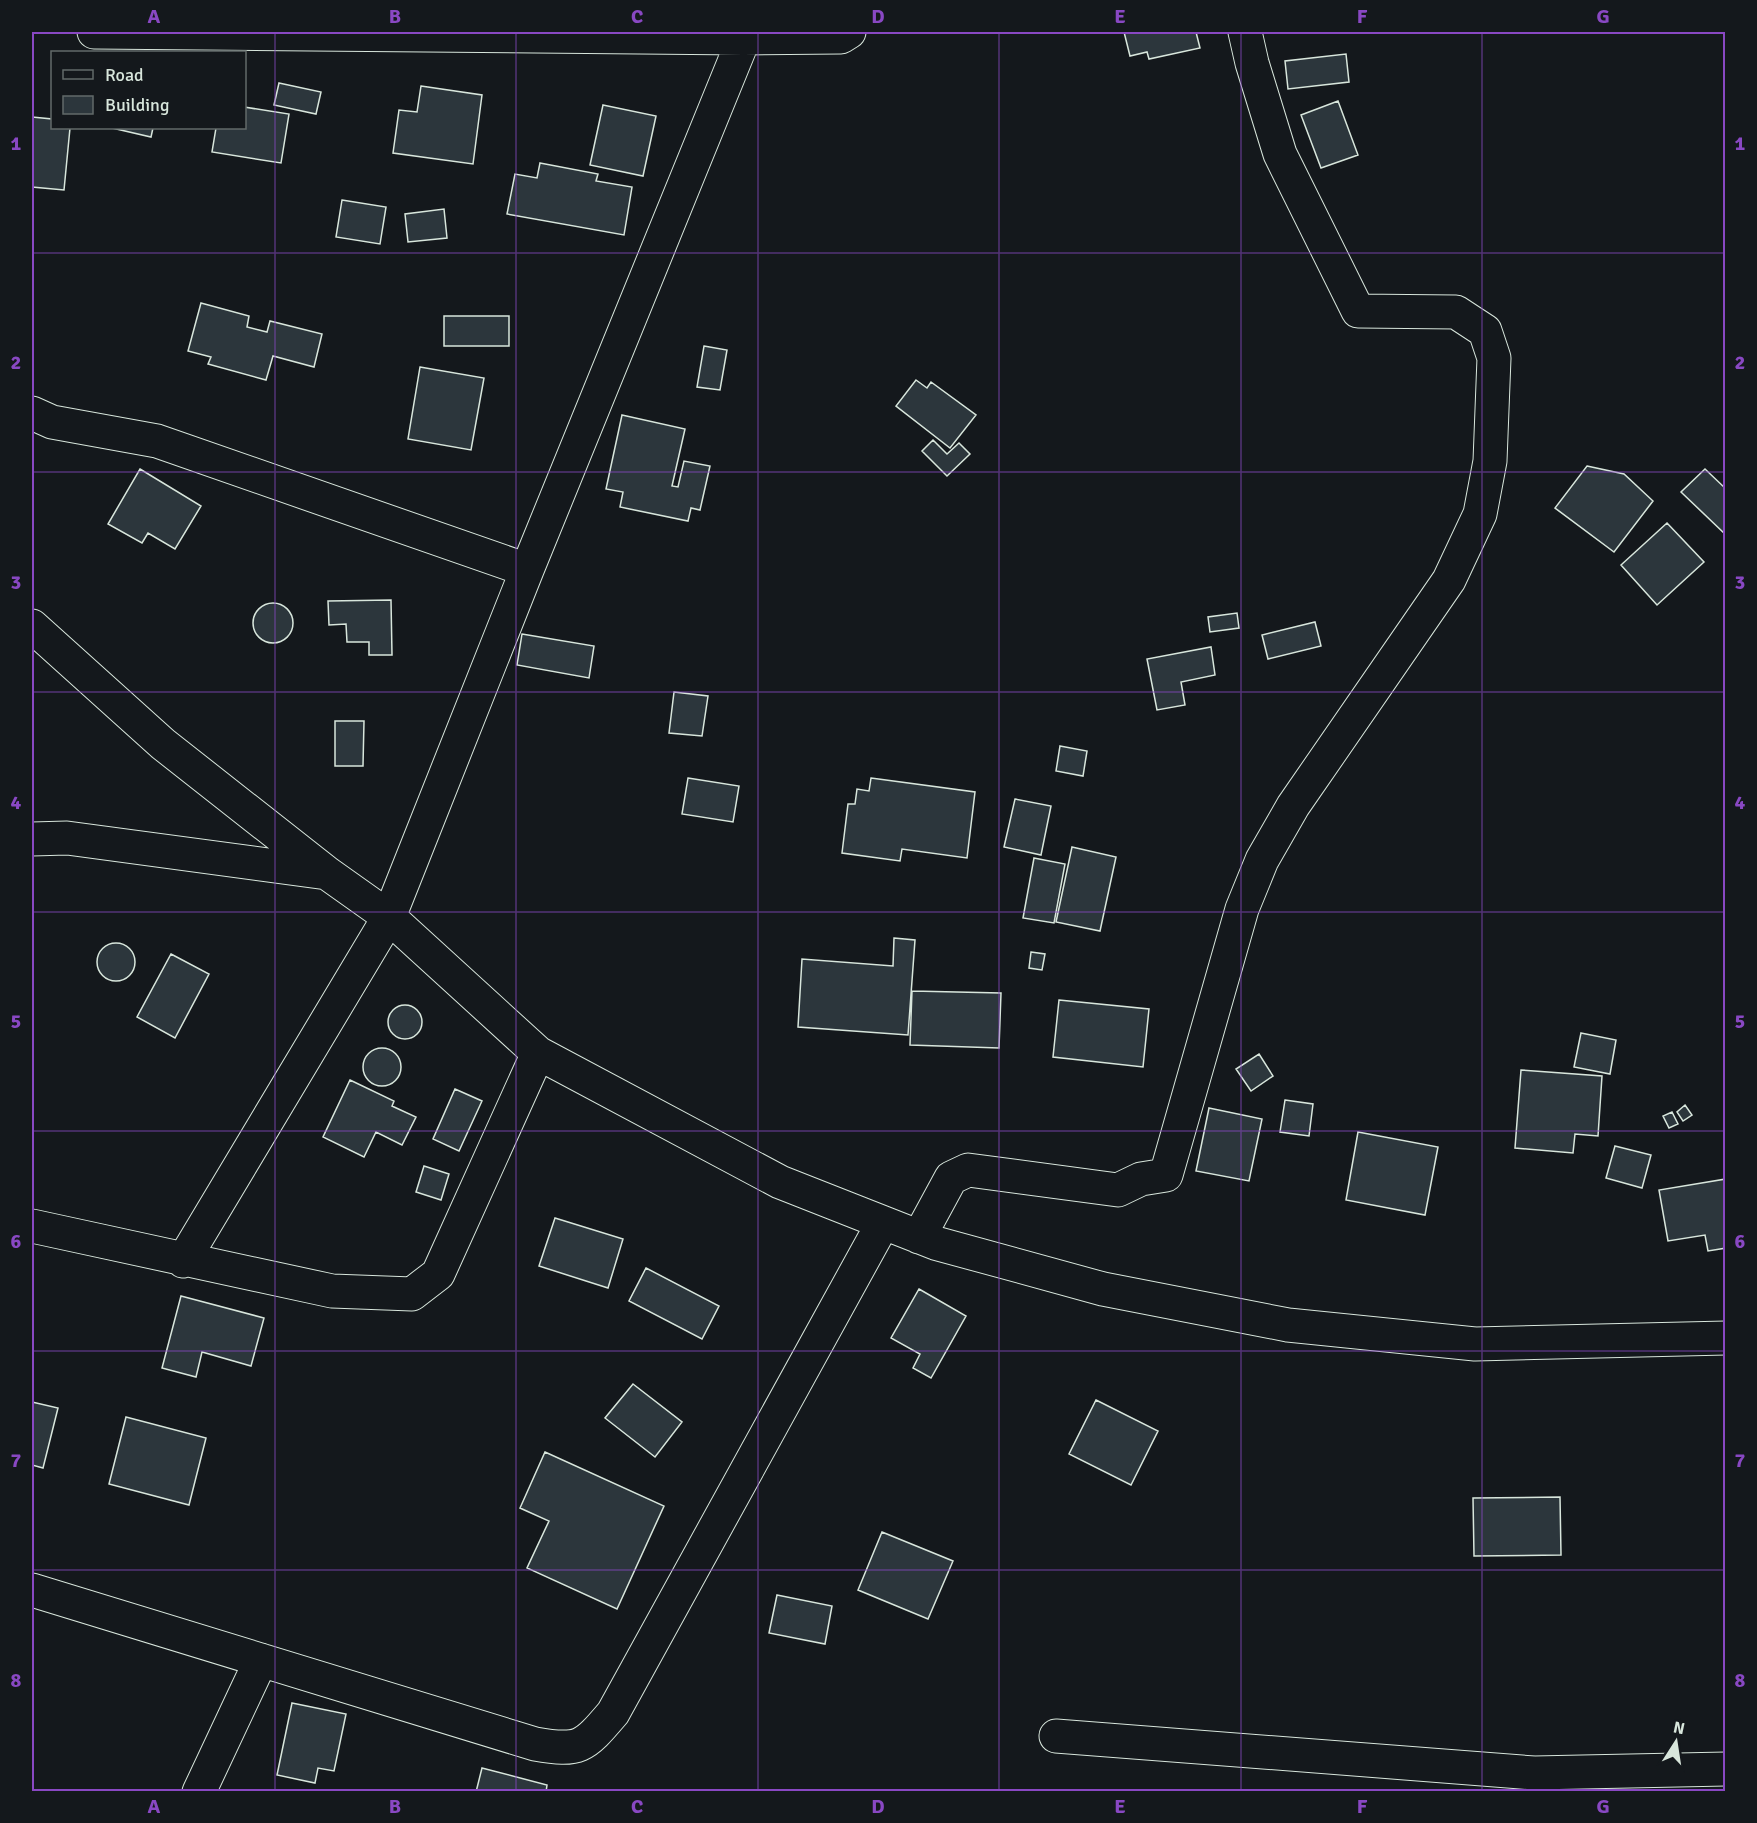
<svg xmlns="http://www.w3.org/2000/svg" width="1757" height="1823" font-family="Signika,sans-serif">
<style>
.building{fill:#2c363c;stroke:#d8e6dc;stroke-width:1.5}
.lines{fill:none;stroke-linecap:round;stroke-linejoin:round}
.minor-casing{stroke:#d8e6dc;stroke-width:35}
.minor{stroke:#14181c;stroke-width:33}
.grid{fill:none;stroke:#8948c3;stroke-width:1.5;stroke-opacity:0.55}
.neatline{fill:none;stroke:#8948c3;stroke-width:2}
.grid-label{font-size:20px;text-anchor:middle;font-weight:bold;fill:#8948c3}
</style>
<rect width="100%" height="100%" fill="#14181c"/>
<path class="building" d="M1124,32H1196L1200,48L1149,59L1147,52L1130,56Z
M1346,54L1349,82L1288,89L1285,61Z
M279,83L321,92L316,114L274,105Z
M421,86L482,95L473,164L393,153L399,110L417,112Z
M1338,101L1358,155L1321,168L1301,115Z
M603,105L656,116L643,176L590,165Z
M244,107L289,114L281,163L212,152L216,128H244Z
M32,117L52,119V128H70L64,190L32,187Z
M112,128H153L151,137Z
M540,163L598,174L596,181L632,187L624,235L507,214L515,174L537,178Z
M342,200L386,207L380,244L336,237Z
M444,209L447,238L408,242L405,214Z
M201,303L249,316L247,327L267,332L270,321L322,334L314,367L273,356L266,380L208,364L211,357L188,351Z
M444,316H509V346H444Z
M704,346L727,350L720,390L697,387Z
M420,367L484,378L471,450L408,439Z
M916,380L927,388L931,382L976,415L950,448L896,406Z
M622,415L685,429L672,486L678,487L684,461L710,466L700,510L691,508L688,521L620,507L623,492L606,489Z
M933,440L947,454L959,443L970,454L947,476L922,451Z
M1587,466L1624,474L1653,501L1614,552L1555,508Z
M140,469L201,506L175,549L148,533L142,543L108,524Z
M1705,469L1726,489L1725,534L1681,492Z
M1667,523L1704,562L1657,605L1621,565Z
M391,600L392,655H369V642H347L346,624L329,625L328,601Z
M253 623a20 20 0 1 1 40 0a20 20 0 1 1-40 0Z
M1237,613L1239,628L1210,632L1208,617Z
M1315,622L1321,646L1268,659L1262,635Z
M522,634L594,646L589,678L517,665Z
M1211,647L1215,675L1181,682L1185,705L1157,710L1147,659Z
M674,692L708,696L702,736L669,733Z
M335,721H364L363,766H335Z
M1060,746L1087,751L1083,776L1056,771Z
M688,778L739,786L733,822L682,814Z
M871,778L975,792L967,858L902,849L900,861L842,853L848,804H855L857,789L869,791Z
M1015,799L1051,806L1041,855L1004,847Z
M1072,847L1116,857L1100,931L1056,922Z
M1034,858L1065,864L1054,923L1023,918Z
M894,938L915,940L908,1035L798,1027L802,959L893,966Z
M97 962a19 19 0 1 1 38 0a19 19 0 1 1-38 0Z
M1031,952L1045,954L1042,970L1029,968Z
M171,954L209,974L175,1038L137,1017Z
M912,991L1001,993L999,1048L910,1045Z
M1059,1000L1149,1009L1143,1067L1053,1057Z
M388 1022a17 17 0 1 1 34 0a17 17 0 1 1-34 0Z
M1581,1033L1616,1040L1610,1074L1574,1067Z
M363 1067a19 19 0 1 1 38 0a19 19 0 1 1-38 0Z
M1259,1054L1273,1076L1251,1091L1236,1069Z
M1521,1070L1602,1076L1598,1136L1575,1134L1573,1153L1515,1148Z
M350,1080L394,1101L392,1106L416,1117L402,1145L376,1132L364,1157L323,1137Z
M1725,1083H1726V1143H1724Z
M455,1089L482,1101L459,1151L433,1139Z
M1285,1100L1313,1104L1309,1136L1280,1132Z
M1685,1105L1692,1115L1683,1121L1677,1112Z
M1209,1108L1262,1119L1249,1181L1196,1171Z
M1672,1112L1678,1124L1669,1128L1663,1116Z
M1358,1132L1438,1147L1425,1215L1346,1200Z
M1615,1146L1651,1155L1642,1188L1606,1178Z
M424,1166L449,1174L441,1200L416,1192Z
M1726,1179V1248L1708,1251L1705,1235L1668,1241L1659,1190Z
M555,1218L623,1239L608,1288L539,1266Z
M646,1268L719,1306L702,1339L629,1301Z
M919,1289L966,1316L931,1378L913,1368L920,1354L891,1338Z
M181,1296L264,1318L251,1366L202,1352L196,1377L162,1368Z
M633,1384L682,1422L655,1457L605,1418Z
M1096,1400L1158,1431L1131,1485L1069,1454Z
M32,1402L58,1408L43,1468L32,1465Z
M126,1417L206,1438L189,1505L109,1484Z
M545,1452L664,1506L617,1609L527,1568L549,1521L520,1508Z
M1560,1497L1561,1555L1474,1556L1473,1498Z
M882,1532L953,1561L928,1619L858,1590Z
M777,1595L832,1606L825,1644L769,1633Z
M292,1703L346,1714L334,1771L318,1768L315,1783L277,1775Z
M482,1768L547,1785L546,1792H476Z"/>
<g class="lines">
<defs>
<path id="minor" d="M94,32L744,38L841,37L849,32
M32,413L52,422L157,441L527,570
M32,626L163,744L327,873L389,917L538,1053L780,1182L935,1243L1103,1289L1288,1325L1475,1344L1726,1338
M32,839L67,838L327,873
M32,1226L332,1291L412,1294L438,1274L538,1053
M919,1237L951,1178L968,1170L1118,1190L1141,1179L1166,1175L1242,909L1262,860L1293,806L1449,580L1480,514L1490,461L1494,358L1485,331L1456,312L1358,311L1280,154L1252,63L1245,32
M183,1261L389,917L527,570L744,38
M32,1590L535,1744C580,1752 584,1747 613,1713L883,1223
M1056,1736L1534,1773L1726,1769
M199,1792L261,1660"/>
</defs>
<use href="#minor" class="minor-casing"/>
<use href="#minor" class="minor"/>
</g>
<path class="grid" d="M275,32V1792M516,32V1792M758,32V1792M999,32V1792M1241,32V1792M1482,32V1792M32,253H1726M32,472H1726M32,692H1726M32,912H1726M32,1131H1726M32,1351H1726M32,1570H1726"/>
<rect width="1757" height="1823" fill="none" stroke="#14181c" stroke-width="66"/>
<rect x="51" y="51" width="195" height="78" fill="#14181c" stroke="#626a69" stroke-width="1.5"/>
<rect x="63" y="70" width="30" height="9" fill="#14181c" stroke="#626a69" stroke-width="1.5"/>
<text x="105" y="81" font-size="18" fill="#d8e6dc">Road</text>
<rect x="63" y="96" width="30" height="18" fill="#2c363c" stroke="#626a69" stroke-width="1.5"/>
<text x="105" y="111" font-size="18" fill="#d8e6dc">Building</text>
<g transform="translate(1676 1742) rotate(12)" stroke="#14181c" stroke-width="4.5" paint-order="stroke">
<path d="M0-4.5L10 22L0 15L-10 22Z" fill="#d8e6dc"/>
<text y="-9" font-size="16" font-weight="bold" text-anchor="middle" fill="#d8e6dc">N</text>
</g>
<rect x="33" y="33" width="1691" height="1757" class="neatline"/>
<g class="grid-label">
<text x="154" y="23">A</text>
<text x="395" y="23">B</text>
<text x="637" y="23">C</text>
<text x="878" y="23">D</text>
<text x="1120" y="23">E</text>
<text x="1362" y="23">F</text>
<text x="1603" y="23">G</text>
<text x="16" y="150">1</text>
<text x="1740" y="150">1</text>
<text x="16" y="369">2</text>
<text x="1740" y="369">2</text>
<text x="16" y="589">3</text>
<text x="1740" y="589">3</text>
<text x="16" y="809">4</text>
<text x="1740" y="809">4</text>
<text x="16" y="1028">5</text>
<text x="1740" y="1028">5</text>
<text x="16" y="1248">6</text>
<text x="1740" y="1248">6</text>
<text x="16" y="1467">7</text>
<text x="1740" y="1467">7</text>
<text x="16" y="1687">8</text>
<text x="1740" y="1687">8</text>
<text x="154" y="1813">A</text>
<text x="395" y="1813">B</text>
<text x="637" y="1813">C</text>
<text x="878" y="1813">D</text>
<text x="1120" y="1813">E</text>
<text x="1362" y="1813">F</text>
<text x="1603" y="1813">G</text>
</g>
</svg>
